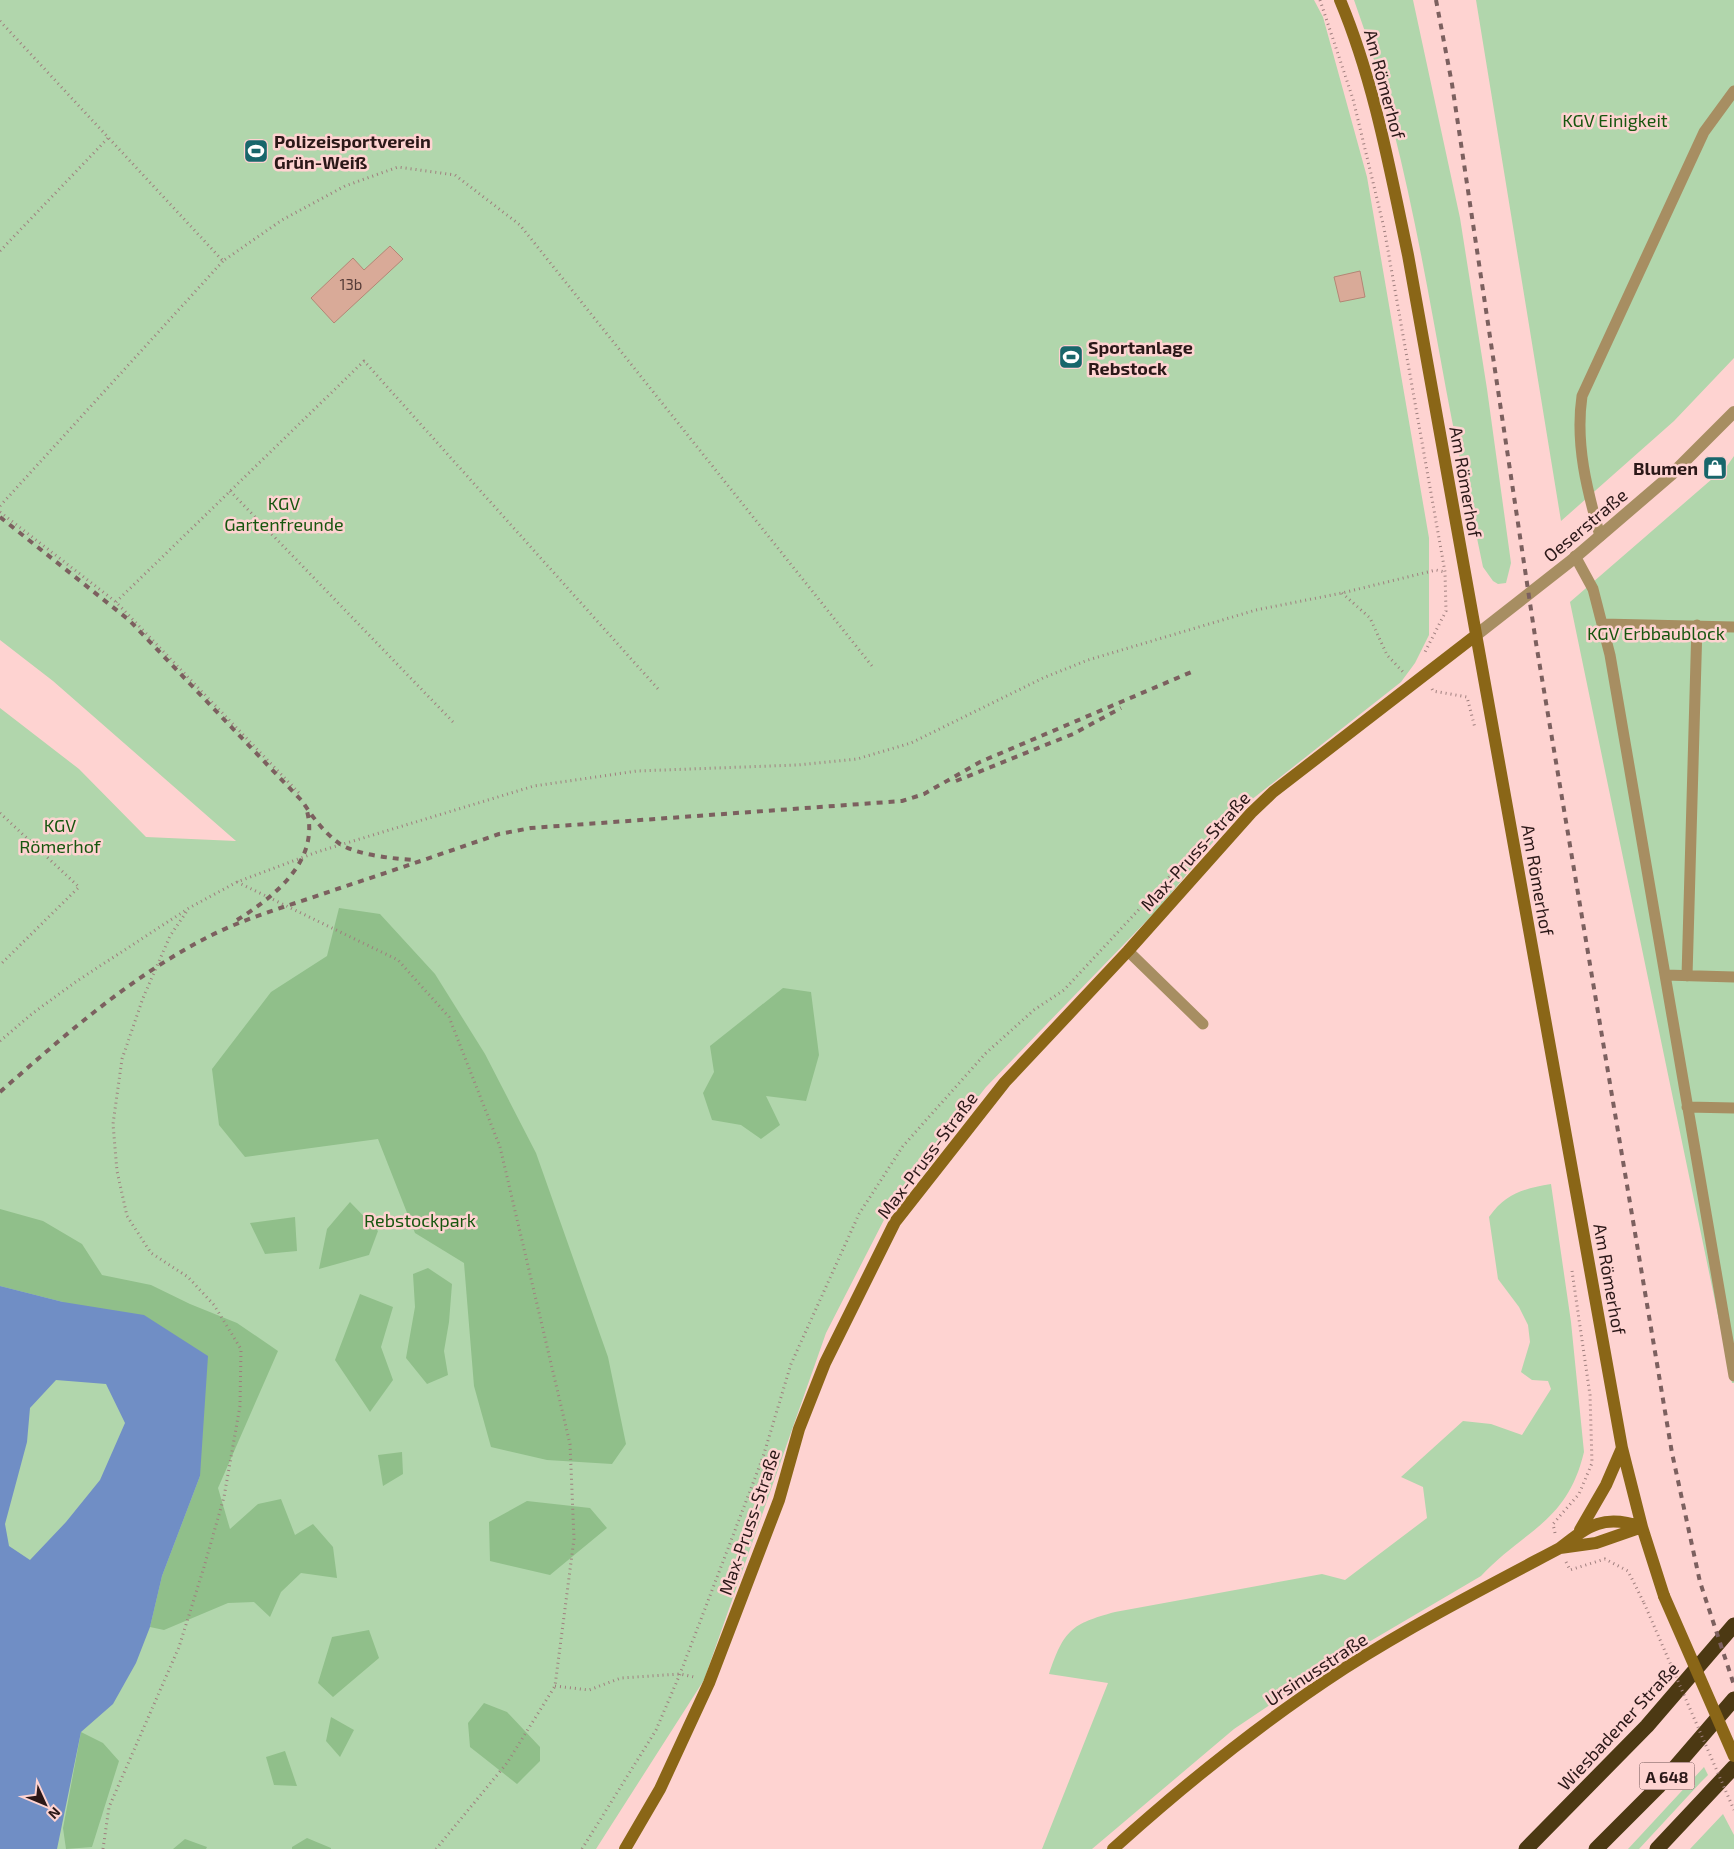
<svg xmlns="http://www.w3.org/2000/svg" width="1734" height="1849" font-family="'Exo 2',sans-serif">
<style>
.green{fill:#b1d6ac}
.forest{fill:#90bf8a}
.water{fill:#708ec5;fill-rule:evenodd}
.building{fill:#d9aa98;stroke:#b38675}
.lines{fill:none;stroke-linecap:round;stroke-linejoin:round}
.path{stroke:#9f7f7e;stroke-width:3;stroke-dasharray:1 4;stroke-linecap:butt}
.service{stroke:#a78e62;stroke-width:11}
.tertiary{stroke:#a78e62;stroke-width:12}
.secondary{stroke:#8a6617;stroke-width:12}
.motorway{stroke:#4c3913;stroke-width:15}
.rail{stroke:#7c605f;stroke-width:4;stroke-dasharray:6 6;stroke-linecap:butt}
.path-bridge{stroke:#9f7f7e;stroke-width:3;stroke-dasharray:1 4;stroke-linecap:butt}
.secondary-bridge{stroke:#8a6617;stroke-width:12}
.labels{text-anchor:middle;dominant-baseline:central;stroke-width:5;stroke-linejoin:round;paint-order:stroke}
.number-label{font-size:15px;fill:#563c38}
.shield{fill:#fed3d1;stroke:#6a5050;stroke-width:1}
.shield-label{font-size:16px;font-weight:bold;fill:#2b1818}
.street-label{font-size:18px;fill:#2b1818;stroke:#fed3d1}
.park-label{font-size:18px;fill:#17560f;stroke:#fed3d1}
.poi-label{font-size:18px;font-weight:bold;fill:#2b1818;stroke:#fed3d1;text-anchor:start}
</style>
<rect width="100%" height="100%" fill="#fed3d1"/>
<path class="green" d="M0,0H1314L1323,17L1367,177L1429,538V635L1415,663L1401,682L1241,808L1159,908L986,1087L888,1212L826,1333L704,1680L596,1849H0V708L79,769L146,837L236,841L53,681L0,640Z
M1354,0H1413L1460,218L1487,389L1511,563L1506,583L1498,584L1493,581L1483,567C1471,508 1457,449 1446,389C1422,258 1400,126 1354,0Z
M1476,0H1734V358L1674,421L1561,521Z
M1734,456V1383H1732L1570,602L1727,466Z
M1551,1184L1571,1322L1584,1452C1567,1523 1525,1529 1481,1576L1328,1666L1234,1729L1092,1849H1042L1108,1683L1049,1674C1064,1630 1071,1624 1115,1612L1322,1574L1345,1580L1427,1518L1423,1487L1401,1477L1463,1421L1491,1424L1522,1435L1551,1389L1548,1381L1532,1380L1521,1372L1530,1342L1528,1325L1519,1307L1498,1279L1489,1217C1506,1193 1523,1189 1551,1184Z
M1704,1767L1708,1775L1701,1782L1639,1849H1628Z
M1723,1814L1734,1835V1849H1690Z"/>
<path class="forest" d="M339,908L380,914L435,974L485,1054L536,1153L608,1357L626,1444L612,1464L547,1460L491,1447L474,1386L464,1263L415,1233L378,1139L245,1157L219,1125L212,1069L271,992L327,956Z
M783,988L811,992L819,1055L806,1101L766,1096L780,1125L761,1139L741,1125L712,1120L703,1093L714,1072L710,1046Z
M350,1202L378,1231L369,1255L319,1269L327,1229Z
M0,1209L43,1221L82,1244L102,1275L151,1285L190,1304L237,1323L278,1351L218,1488L230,1529L258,1504L281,1499L295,1535L313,1524L333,1547L337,1578L301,1573L281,1592L270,1617L254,1602L228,1603L164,1630L150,1627L162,1576L200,1476L63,1302L0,1286Z
M295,1217L297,1251L265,1254L250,1223Z
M428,1268L452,1284L449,1322L444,1351L448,1375L427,1384L406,1358L415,1307L413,1274Z
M360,1294L393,1307L381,1347L393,1380L370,1412L335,1360Z
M402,1452L403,1474L383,1486L378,1455Z
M527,1501L590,1508L607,1528L550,1575L490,1561L489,1522Z
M369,1630L379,1658L333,1697L318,1683L332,1637Z
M484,1703L507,1712L540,1747V1761L517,1784L470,1747L468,1723Z
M331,1717L354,1730L340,1757L326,1741Z
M81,1732L103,1743L119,1761L92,1847L66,1849L63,1828Z
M285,1751L297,1786L274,1785L266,1757Z
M307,1838L331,1848V1849H292V1847Z
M185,1839L207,1847L206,1849H173Z"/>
<path class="water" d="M0,1286L63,1302L144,1315L208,1356L200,1476L162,1576L150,1627L136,1663L113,1704L81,1732L57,1849H0ZM56,1380L106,1384L125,1423L100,1480L66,1522L30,1560L9,1546L5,1524L27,1442L30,1408Z"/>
<path class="building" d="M390,246L403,259L334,323L311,298L353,258L364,270Z
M1360,271L1365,297L1340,302L1334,277Z"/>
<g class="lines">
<path class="path" d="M1320,0L1353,99L1384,228L1445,572L1446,611L1424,654
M0,21L223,261L282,220L345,186L398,167L455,175L520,225L872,666
M0,251L109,137
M230,491L455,724
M0,506L223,261
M0,512L116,602L299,793
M1342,593L1370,618L1387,655L1404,673
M116,602L364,361L659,690
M1432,689L1433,691L1467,697L1475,728
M0,813L79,887L0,965
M237,882L398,960L449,1017L500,1147L570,1444L574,1539L555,1686L507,1763L436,1849
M0,1041L33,1013L77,981L189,908L237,882L317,852L534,786L637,771L797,765L857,759L911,743L1043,678L1088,660L1256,610L1342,593L1436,570L1445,572
M1555,1533L1553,1524L1579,1494L1592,1463L1590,1395L1572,1271
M1566,1562L1570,1570L1605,1559L1628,1571L1644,1603
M555,1686L589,1690L621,1678L680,1674L694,1677
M103,1849L109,1807L179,1647L204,1567L224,1497L240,1406L241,1349L214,1305L188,1277L151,1253L127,1216L117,1171L113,1124L122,1059L143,998L170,936L187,911
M582,1849L656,1730L680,1674L763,1457L791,1364L859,1214L903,1146L986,1053L1034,1010L1064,990L1197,847"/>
<path class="service" d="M1600,536C1587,490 1575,444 1582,396L1704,132L1734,91
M1575,556L1593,589L1610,655L1734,1376
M1602,624L1734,627
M1128,951L1203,1024
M1665,975L1734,977
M1687,976L1697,625
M1687,1107L1734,1108"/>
<path class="tertiary" d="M1475,636L1572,560L1671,475L1734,412"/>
<path class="secondary" d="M1340,0C1374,81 1390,170 1408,255L1622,1448L1642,1527L1664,1596
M1580,1530L1606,1485L1622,1448
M1560,1548L1596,1543L1642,1527
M625,1849L660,1789L709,1683L779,1500L799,1429L825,1363L895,1222L1005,1082L1128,951L1251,813L1273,792L1475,636
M1113,1849C1186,1783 1262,1722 1345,1668C1414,1624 1488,1586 1560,1548C1589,1525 1604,1514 1642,1527"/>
<path class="motorway" d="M1526,1849L1647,1726L1734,1625
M1596,1849L1658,1787L1734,1699
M1657,1849L1734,1767"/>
<path class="rail" d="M1436,0L1452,84L1536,643L1672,1453L1700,1582L1734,1685
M0,517L129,620L302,801C312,816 324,833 340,844C357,855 395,859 415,860
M956,781L1073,734L1121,708
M237,920C274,897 320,861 307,811
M0,1092C65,1035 129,978 206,938C246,917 292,905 334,890C389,872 444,853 499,834L531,828L902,801L924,794L980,762L1196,670"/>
<path class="path-bridge" d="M1644,1603L1734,1810"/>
<path class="secondary-bridge" d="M1664,1596L1734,1756"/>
</g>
<defs>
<symbol id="stadium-square" viewBox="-11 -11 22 22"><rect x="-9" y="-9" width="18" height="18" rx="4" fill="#18666b" stroke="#fed3d1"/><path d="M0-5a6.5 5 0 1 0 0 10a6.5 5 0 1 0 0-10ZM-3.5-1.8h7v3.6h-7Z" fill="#fff"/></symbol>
<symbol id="shop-square" viewBox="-11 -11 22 22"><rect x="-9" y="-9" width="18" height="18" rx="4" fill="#18666b" stroke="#fed3d1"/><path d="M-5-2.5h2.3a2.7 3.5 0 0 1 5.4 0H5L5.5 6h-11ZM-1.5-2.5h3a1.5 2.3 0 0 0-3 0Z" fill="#fff"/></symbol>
</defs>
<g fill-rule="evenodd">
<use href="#stadium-square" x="242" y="137" width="28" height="28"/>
<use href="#stadium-square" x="1057" y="343" width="28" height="28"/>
<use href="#shop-square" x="1701" y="454" width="28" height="28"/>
</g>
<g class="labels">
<g class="number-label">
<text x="351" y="284">13b</text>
</g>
<rect class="shield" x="1639.5" y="1762.5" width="55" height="27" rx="4"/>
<g class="shield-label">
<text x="1667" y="1776">A 648</text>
</g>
<g class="street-label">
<text transform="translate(1385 84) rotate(75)">Am Römerhof</text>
<text transform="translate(1466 482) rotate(80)">Am Römerhof</text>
<text transform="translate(1585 525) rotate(-40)">Oeserstraße</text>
<text transform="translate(1195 851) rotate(-48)">Max-Pruss-Straße</text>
<text transform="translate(1538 880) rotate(80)">Am Römerhof</text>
<text transform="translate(927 1155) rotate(-53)">Max-Pruss-Straße</text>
<text transform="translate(1610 1279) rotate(80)">Am Römerhof</text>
<text transform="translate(749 1522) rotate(-71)">Max-Pruss-Straße</text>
<text transform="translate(1316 1669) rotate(-33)">Ursinusstraße</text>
<text transform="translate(1618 1726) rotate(-47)">Wiesbadener Straße</text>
</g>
<g class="park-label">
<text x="1615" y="120">KGV Einigkeit</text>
<text x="284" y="503">KGV<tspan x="284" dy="21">Gartenfreunde</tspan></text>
<text x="1656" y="633">KGV Erbbaublock</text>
<text x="60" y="825">KGV<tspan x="60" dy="21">Römerhof</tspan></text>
<text x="420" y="1220">Rebstockpark</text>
</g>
<g class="poi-label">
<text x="274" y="141">Polizeisportverein<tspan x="274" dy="21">Grün-Weiß</tspan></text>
<text x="1088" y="347">Sportanlage<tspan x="1088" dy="21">Rebstock</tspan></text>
<text x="1698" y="468" text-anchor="end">Blumen</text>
</g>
</g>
<g transform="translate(45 1804) rotate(134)" stroke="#fed3d1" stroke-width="4" paint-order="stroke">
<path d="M0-4L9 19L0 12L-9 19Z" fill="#2b1818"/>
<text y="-8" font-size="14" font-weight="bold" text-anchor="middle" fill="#2b1818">N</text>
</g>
</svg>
